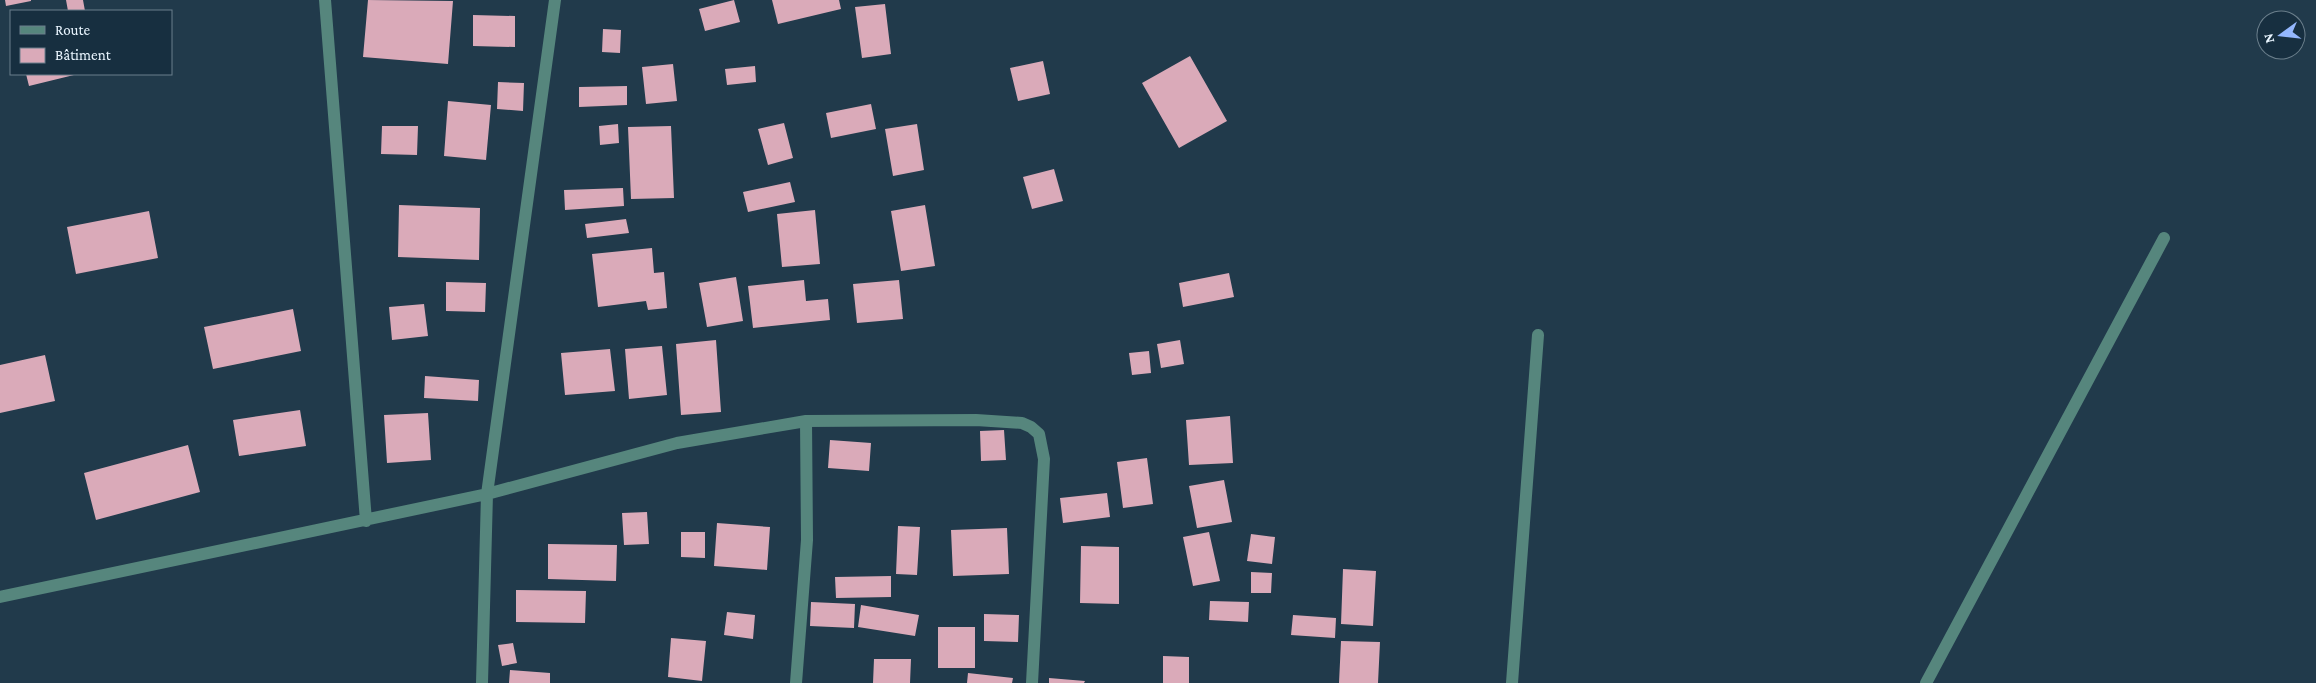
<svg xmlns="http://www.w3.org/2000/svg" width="2316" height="683" font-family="'Crimson Pro',serif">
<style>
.building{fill:#daaab9}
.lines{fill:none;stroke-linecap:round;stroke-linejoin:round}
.minor{stroke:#56867d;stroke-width:12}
</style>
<rect width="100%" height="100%" fill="#213a4b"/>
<path class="building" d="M5,0H31V1L6,6Z
M66,0H83L85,11H68Z
M368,0L453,1L448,64L363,57Z
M734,0L740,22L705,31L699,9Z
M772,0H839L841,9L778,24Z
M885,4L891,54L862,58L855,7Z
M473,15L515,16V47L473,46Z
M603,29L621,30L620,53L602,52Z
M1190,56L1227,121L1179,148L1142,83Z
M1043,61L1050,94L1018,101L1010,68Z
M673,64L677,101L646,104L642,67Z
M755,66L756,82L727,85L725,69Z
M26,74H78L29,86Z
M498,82L524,83L523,111L497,109Z
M627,86V105L579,107V87Z
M448,101L491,105L486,160L444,156Z
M871,104L876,129L831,138L826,113Z
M784,123L793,158L768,165L758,129Z
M618,124L619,143L600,145L599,126Z
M917,124L924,170L893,176L885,129Z
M382,126H418L417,155L381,154Z
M671,126L674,198L631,199L628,127Z
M1054,169L1063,201L1032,209L1023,177Z
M790,182L795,202L748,212L743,192Z
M623,188L624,206L565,210L564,190Z
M399,205L480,208L479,260L398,257Z
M925,205L935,266L901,271L891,211Z
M815,210L820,264L782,267L777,214Z
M149,211L158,258L76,274L67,227Z
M626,219L629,233L587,238L585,224Z
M652,248L654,273L664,272L667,308L648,310L646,301L598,307L592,254Z
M1229,273L1234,297L1183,307L1179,283Z
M736,277L743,321L707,327L699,283Z
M804,280L806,301L828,299L830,320L753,328L748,286Z
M899,280L903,319L857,323L853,284Z
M446,282L486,283L485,312L446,311Z
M424,304L428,336L392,340L389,307Z
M293,309L301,351L213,369L204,327Z
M716,340L721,412L681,415L676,344Z
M1180,340L1184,364L1161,368L1157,344Z
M662,346L667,395L629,399L625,349Z
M610,349L615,391L565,395L561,353Z
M1149,351L1151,373L1132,375L1129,353Z
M45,355L55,401L0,413V365Z
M425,376L479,380L478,401L424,398Z
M300,410L306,446L239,456L233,420Z
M428,413L431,460L387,463L384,415Z
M1230,416L1233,463L1189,465L1186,420Z
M1004,430L1006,460L981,461L980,431Z
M830,440L871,443L869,471L828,468Z
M188,445L200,492L96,520L84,473Z
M1147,458L1153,504L1123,508L1117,462Z
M1224,480L1232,522L1197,528L1189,486Z
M1107,493L1110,517L1063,523L1060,498Z
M647,512L649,544L624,545L622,513Z
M717,523L770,527L767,570L714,566Z
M898,526L920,527L917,575L896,574Z
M1007,528L1009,574L953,576L951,530Z
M681,532H705V558L681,557Z
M1209,532L1220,581L1193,586L1183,537Z
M1251,534L1275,537L1272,564L1247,561Z
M548,544L617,545L616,581L548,579Z
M1081,546L1119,547V604L1080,603Z
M1343,569L1376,571L1373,626L1341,624Z
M1251,572L1272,573L1271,593H1251Z
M891,576V597L836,598L835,577Z
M516,590L586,591L585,623L516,622Z
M1210,601L1249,602L1248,622L1209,620Z
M811,602L855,604L854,628L810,626Z
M861,605L919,615L915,636L858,627Z
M727,612L755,615L753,639L724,635Z
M984,614L1019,615L1018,642L984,641Z
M1293,615L1336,618L1335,638L1291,635Z
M938,627H975V668H938Z
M671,638L706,641L702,681L668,677Z
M1341,641L1380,642L1378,683H1339Z
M513,643L517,663L502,666L498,645Z
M1163,656L1189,657V683H1163Z
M874,659H911L910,683H873Z
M510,670L550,673V683H509Z
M968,673L1013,678L1012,683H967Z
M1049,678L1085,681L1084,683H1049Z"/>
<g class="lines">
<path class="minor" d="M325,0L366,521
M555,0L487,494L677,443L806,421L976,420L1022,423L1031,427L1039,434L1044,459L1032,683
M0,597L487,494L482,683
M796,683L807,540L806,421
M1512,683L1538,335
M1926,683L2164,238"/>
</g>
<rect x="10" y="10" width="162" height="65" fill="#172f40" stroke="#6b7f8c"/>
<rect x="20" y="26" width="25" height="8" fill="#56867d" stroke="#6b7f8c"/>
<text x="55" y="35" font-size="15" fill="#eaf6ff">Route</text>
<rect x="20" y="48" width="25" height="15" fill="#daaab9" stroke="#6b7f8c"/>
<text x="55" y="60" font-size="15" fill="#eaf6ff">Bâtiment</text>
<g transform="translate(2281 35) rotate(255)"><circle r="24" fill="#172f40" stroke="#6b7f8c"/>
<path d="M0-4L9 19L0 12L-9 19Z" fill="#94b7fd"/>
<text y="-8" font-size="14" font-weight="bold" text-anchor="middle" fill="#eaf6ff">N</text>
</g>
</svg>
